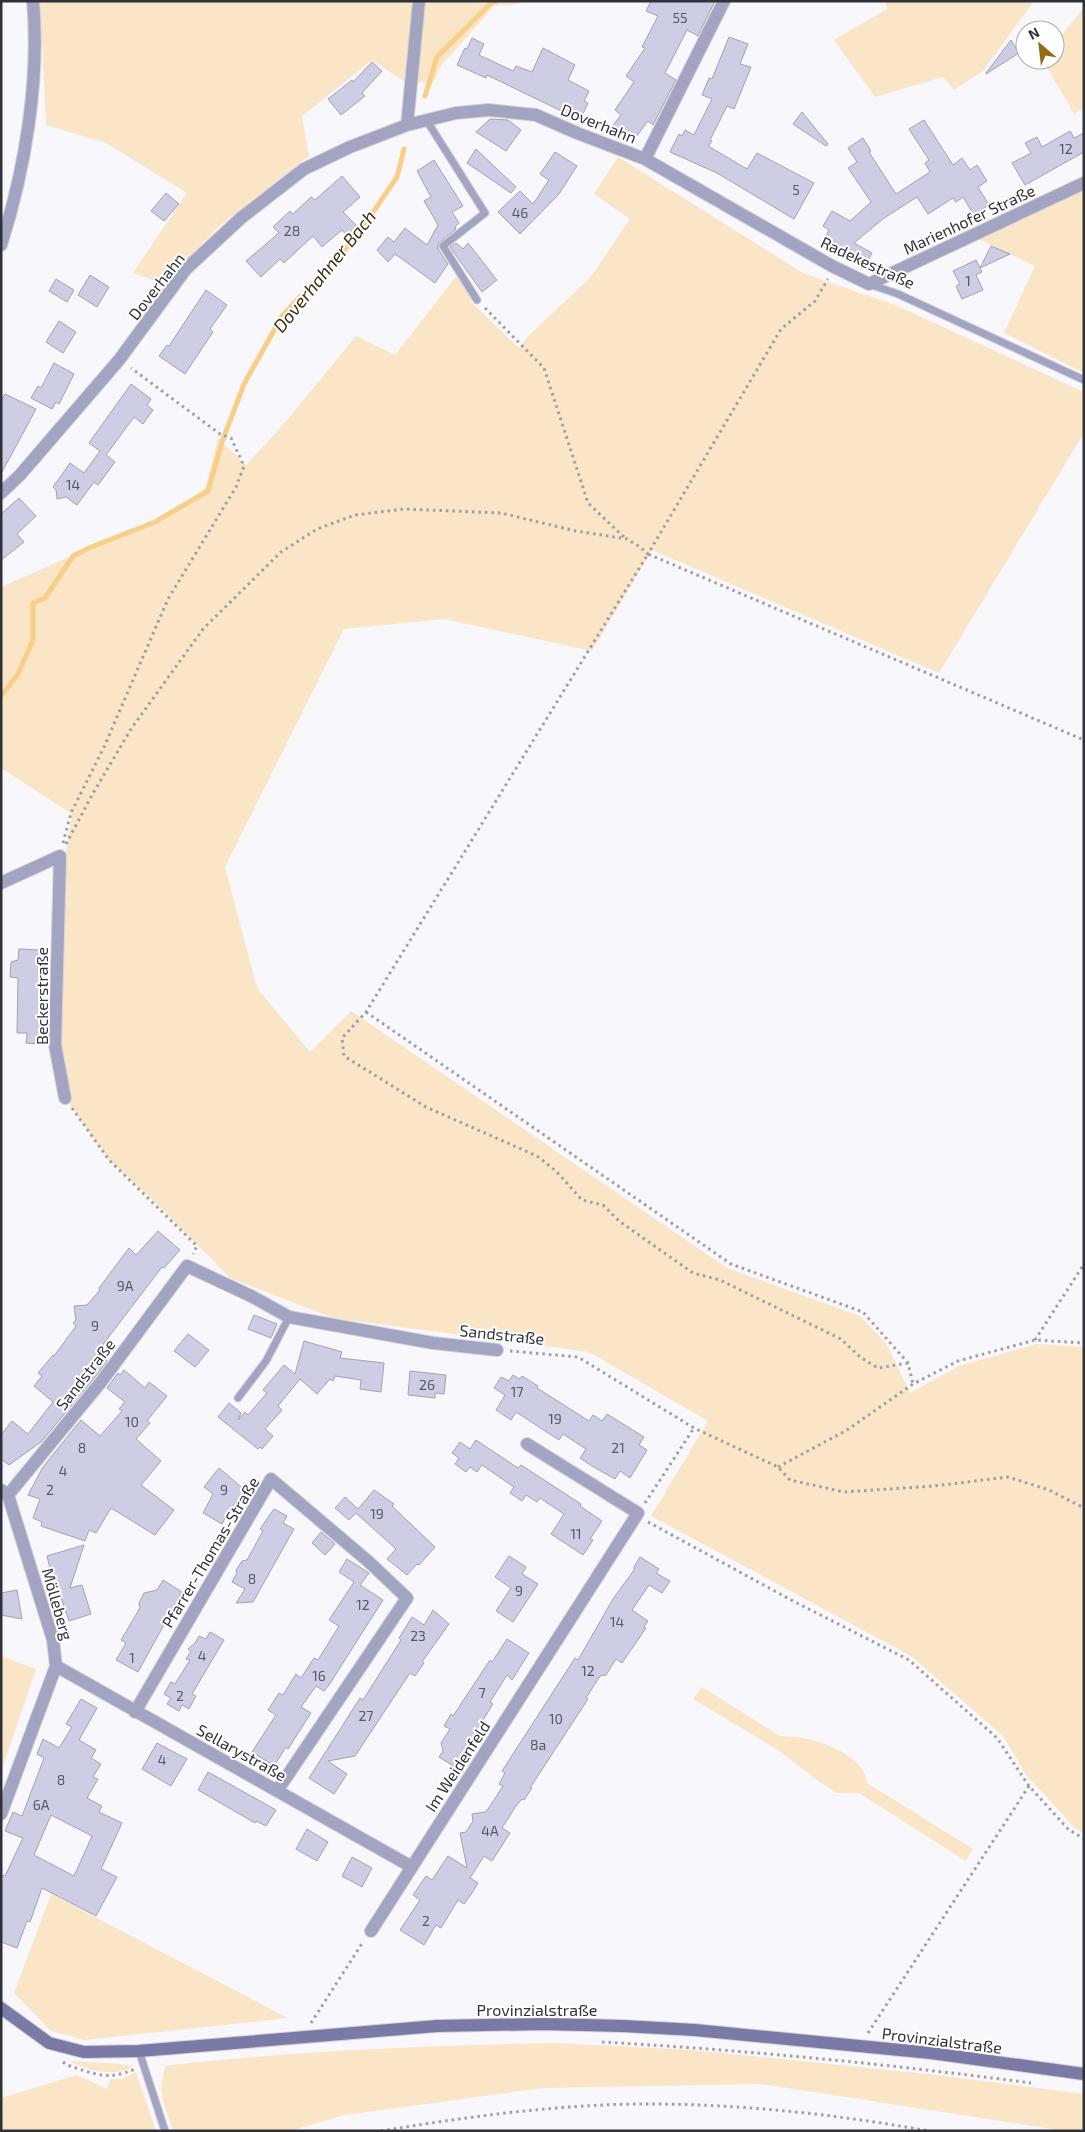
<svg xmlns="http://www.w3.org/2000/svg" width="1085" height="2132" font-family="'Exo 2',sans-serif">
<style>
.green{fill:#fae6c7}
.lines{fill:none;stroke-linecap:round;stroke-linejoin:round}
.stream{stroke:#f9ce88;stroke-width:5}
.building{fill:#cdcde3;stroke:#a2a1b6;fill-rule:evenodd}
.service-casing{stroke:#d3d3d9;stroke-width:9}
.minor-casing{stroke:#d3d3d9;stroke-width:14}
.tertiary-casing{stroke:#d3d3d9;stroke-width:14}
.secondary-casing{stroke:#d3d3d9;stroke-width:14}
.path{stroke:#9e9ea5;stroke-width:3;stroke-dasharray:2.5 4;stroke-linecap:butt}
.service{stroke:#a3a3c2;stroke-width:7}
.minor{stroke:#a3a3c2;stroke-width:12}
.tertiary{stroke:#a3a3c2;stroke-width:12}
.secondary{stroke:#7b7aa7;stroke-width:12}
.labels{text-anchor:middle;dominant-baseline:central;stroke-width:4;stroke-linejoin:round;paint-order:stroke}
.number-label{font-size:14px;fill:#585864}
.street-label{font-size:16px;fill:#31313a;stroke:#fff}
.water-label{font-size:18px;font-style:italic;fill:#3e2d0d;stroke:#fff}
</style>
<rect width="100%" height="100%" fill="#f7f7fc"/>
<path class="green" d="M40,1H523L519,4L494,6L441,66L433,83L405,82L372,60L302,116L309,156L217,228L164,284L133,273L187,193L106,143L46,125Z
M885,1H1034L983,71L954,90L943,77L875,97L834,40L887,9Z
M1084,7V108L1074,114L1043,60H1055V44Z
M618,157L803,273L895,305L1084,392V433L939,673L652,550L592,651L444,619L344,629L225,867L257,988L310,1052L351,1011L727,1268L860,1316L886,1343L910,1393L959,1366L1037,1344L1084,1347V1834L1075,1828L1027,1776L1003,1736L911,1656L651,1516L708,1421L589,1352L333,1318L230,1278L159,1206L109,1160L65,1098L55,1045L59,893L72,814L1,768V587L154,520L205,489L218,438L246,465L283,425L356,336L395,355L458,274L473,304L519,348L528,336L589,279L630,219L594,194Z
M1084,189V373L1004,333L1035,266L978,239Z
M1,1656L36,1669L1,1772Z
M702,1687L780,1736C807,1735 864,1751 867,1783L973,1849L966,1861L859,1793H837L821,1783L778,1750L693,1699Z
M51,1894L288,2018L85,2040L51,2031L14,1993Z
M557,2043L692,2050L928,2074L1084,2094V2131H1065L762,2084L543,2088L345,2115L290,2131H173C165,2107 156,2091 166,2066L171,2065C299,2051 428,2045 557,2043Z
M72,2061C85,2063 125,2062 133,2067C114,2077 94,2071 74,2064Z
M136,2072L156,2131H1V2098L77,2075L107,2089L110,2079H121Z"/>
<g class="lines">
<path class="stream" d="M425,96L437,57L492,2L498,1
M1,696L18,674L33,640V603L45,598L73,556L91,547L155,522L208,491L222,442L244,384L282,316L354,240L397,177L404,149"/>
</g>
<path class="building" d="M651,1H715L698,36L687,30L665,73L676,80L653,125L648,121L633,141H627L610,129L621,115L615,110L634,82L626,76L645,48L642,47L658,16L646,11Z
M729,37L748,44L740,64L751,67L734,109L727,106L710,140L712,141L708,146L747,169L757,153L814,183L794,219L717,173L670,152L679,134L682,136L685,130L694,135L712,99L702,95L709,78L712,79Z
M472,38L484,44L479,55L513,71L516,66L532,72L543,48L575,65L568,80L589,91L584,101L588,103L580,120L487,75L486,78L457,65L465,48L467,49Z
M1011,40L1019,53L986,74V73Z
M372,62L382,71L362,93L365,96L341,115L328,99L352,80L353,82Z
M802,112L828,144L826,146L793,124Z
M490,119L508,120L521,130L506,151L476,132Z
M924,120L953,165L962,158L970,170L977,165L987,181L978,187L989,205L974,215L963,197L956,202L953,198L928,214L917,197L884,218L854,243L872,253L864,268L821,246L829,230L823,226L832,211L850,221L871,202L848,168L857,162L848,148L863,138L871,151L869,152L896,194L930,172L925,163L929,160L909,129Z
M1070,131L1074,138L1084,133V152L1025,185L1012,163L1031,153L1025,143L1037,137L1042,147Z
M476,149L516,187L511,193L467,163Z
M555,152L577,166L559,194L520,234L498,212L520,191L533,204L549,180L540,174Z
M434,160L463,206L452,212L459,223L455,227L456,229L438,244V249L448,264L435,283L395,254L388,262L377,250L388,237L394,242L405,228L427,245L438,225L424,201L431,197L417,171Z
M342,176L360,197L343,212L358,227L349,238L342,230L322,247L313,236L284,263L280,259L261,277L246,261L279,233L273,227L290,211L293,214L311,197L315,200Z
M166,193L179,204L164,221L151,211Z
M456,243L463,249L468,243L497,280L482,292L450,247Z
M991,246L1010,254L980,268L982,272L976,275L983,290L962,299L956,286L960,284L953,271L976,260L980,268Z
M90,275L109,287L97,307L78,295Z
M56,279L74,290L67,302L49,291Z
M206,290L227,305L210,329L213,332L185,374L159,356L167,345L169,346Z
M59,321L76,332L63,353L46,342Z
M54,363L74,374L59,404L56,402L52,409L31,398L38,386L41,388Z
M131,384L151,399L147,405L153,410L143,424L134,417L106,455L115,462L98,485L94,482L77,505L66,497L57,499L56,490L53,487L70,463L84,473L100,451L89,443Z
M5,394L36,409L1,474V401Z
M19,498L36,516L17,534L24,542L1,560V514Z
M19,949L41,950L39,1044L26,1043L27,1033H17L18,978L10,977L11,962L18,960Z
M158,1231L180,1250L164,1268L162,1267L98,1351L107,1361L95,1377L41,1442L9,1465L1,1459V1435L12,1421L28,1434L53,1402L34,1386L42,1376L38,1373L53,1355L54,1356L76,1326L73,1323L76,1320L74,1306L87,1305L100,1290L99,1288L129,1248L136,1255Z
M254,1315L277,1324L271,1338L248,1329Z
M188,1334L209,1350L195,1367L174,1351Z
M304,1341L342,1352L340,1358L384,1363L381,1392L360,1389L361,1380L335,1376L333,1381L330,1379L317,1394L300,1379L278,1406L282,1410L265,1429L273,1436L262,1449L260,1447L258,1449L218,1417L229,1403L241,1413L238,1420L245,1412L248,1415L267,1393L263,1390L284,1365L295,1374Z
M124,1370L145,1388L149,1382L167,1396L147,1421L150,1423L136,1439L161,1461L141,1485L174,1510L155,1535L111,1508L96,1533L89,1530L85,1541L41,1526L42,1522L33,1518L40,1499L28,1495L43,1467L81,1420L100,1436L122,1411L119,1409L125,1402L107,1388L118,1373L120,1375Z
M410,1371L446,1375L444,1394L435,1393V1398L408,1395Z
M513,1375L519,1379L522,1376L538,1386L537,1388L589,1421L593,1415L602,1421L607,1414L644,1437L639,1445L647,1450L630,1478L620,1471L615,1479L592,1466L580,1458L586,1449L563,1434L559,1440L516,1412L511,1420L496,1410L505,1395L494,1388L501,1377L509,1381Z
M476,1440L518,1468L521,1465L581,1504L580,1506L602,1521L590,1539L593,1540L583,1555L551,1534L564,1514L540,1498L537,1502L526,1495L522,1501L510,1493L514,1487L482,1465L477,1472L470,1467L466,1472L455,1464L459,1458L452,1453L460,1442L470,1449Z
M219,1468L246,1491L229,1510L222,1524L203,1513L213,1494L204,1487Z
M374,1490L394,1504L392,1506L435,1547L419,1565L417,1564L407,1575L387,1559L396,1549L356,1513L349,1520L335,1508L345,1497L358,1509Z
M274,1509L287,1516L283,1523L294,1529L253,1602L236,1603L245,1589L232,1582L237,1573L236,1570L242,1561L247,1560L263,1531L260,1529Z
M321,1532L335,1544L325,1555L312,1543Z
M84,1545L70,1588L82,1585L91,1614L69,1621L56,1583L54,1584L47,1556Z
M509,1556L526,1567L522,1574L538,1584L513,1622L496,1611L511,1588L495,1577Z
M640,1557L659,1569L656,1573L670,1581L662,1593L649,1585L632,1610L648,1621L644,1627L646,1628L622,1663L616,1659L606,1675L600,1676L586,1698L588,1699L530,1788H532L524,1800L522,1799L516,1806L502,1828L510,1833L492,1861L484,1856L470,1878L478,1883L472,1893L464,1904L458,1900L441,1928L436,1925L424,1945L400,1930L420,1900L413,1895L426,1876L432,1880L448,1856L467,1868L460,1833L466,1832L473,1821L472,1814L485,1812L488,1809L503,1786L499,1784L505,1773L502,1771L575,1658L578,1660L613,1599L634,1570V1567Z
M347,1559L369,1573L360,1585L383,1600L329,1685L324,1691L316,1686L301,1707L311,1713L288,1749L286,1747L274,1766L252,1752L276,1715L268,1710L279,1693L283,1695L296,1674L301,1678L314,1658L318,1660L339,1626L329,1620L354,1582L339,1572Z
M163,1580L182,1592L138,1672L116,1660L126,1643L121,1640L140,1608L139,1603L144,1593L157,1590Z
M17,1590L22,1619L1,1615V1593Z
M433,1610L449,1624L422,1662L424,1663L415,1676L410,1673L355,1756L328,1761L347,1774L334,1794L309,1778L360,1698L363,1700L401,1640L399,1638L412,1617L424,1625Z
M210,1632L224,1640L192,1694L196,1696L189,1709L182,1705L179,1711L167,1704L171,1698L164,1694L171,1682L175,1684L190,1660L186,1659L191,1651L188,1649L195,1643L199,1636L206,1639Z
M507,1639L529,1653L512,1680L507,1675L490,1702L493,1704L476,1731L478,1732L455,1767L439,1757L443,1751L441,1743L450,1729L444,1726L451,1714L453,1716L490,1660L492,1662Z
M81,1699L97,1708L79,1740L96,1750L91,1758L101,1764L93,1777L98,1779L87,1798L102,1806L99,1812L122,1823L101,1869L117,1877L96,1916L42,1888L30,1922L27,1921L17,1948L1,1942V1875L5,1876L23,1838L5,1831L13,1812L22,1816L44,1758L37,1754L43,1739L59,1748L72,1727L66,1724ZM51,1815L92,1836L74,1876L34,1855Z
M157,1743L187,1759L171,1786L142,1769Z
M208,1772L276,1810L266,1826L256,1821L255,1823L198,1790Z
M307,1829L328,1842L317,1861L296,1849Z
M352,1857L372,1868L362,1887L342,1876Z"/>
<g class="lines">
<defs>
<path id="service" d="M427,121L485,213L443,246L477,300
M869,284L898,294L1084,380
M238,1398L266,1361L289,1317
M139,2051L165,2131"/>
<path id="minor" d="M407,125L419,1
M645,159L832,266L869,284L1084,183
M1,493L20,475L119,360L186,269L241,218L304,169L350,147L407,125L456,113L489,110L536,115L577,133L645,159L724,1
M1,883L60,856L55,1045L65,1098
M1,1490L8,1495L53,1640L56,1666L1,1814
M8,1495L101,1382L187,1266L251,1296L289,1317L433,1343L497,1350
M56,1666L412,1867
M135,1712L271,1479L369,1562L407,1598L277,1791
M371,1931L638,1513L527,1444"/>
<path id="tertiary" d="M1,245C25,170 40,80 33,1"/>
<path id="secondary" d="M1,2008L49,2043L84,2052L139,2051L437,2026L543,2024L623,2026L695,2030L931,2053L1084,2074"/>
</defs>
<use href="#service" class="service-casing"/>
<use href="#minor" class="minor-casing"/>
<use href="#tertiary" class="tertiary-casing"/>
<use href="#secondary" class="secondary-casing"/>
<path class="path" d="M485,308L544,368L588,503L626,539
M63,843L71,813L104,747L168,599L236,487L244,466L231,438L220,434L131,368
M66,844L92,795L131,729L203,629L281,552L317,529L355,515L404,509L501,513L576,531L627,539L640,547L648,554L781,329L815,301L828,279
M366,1012L731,1264L863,1312L908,1363L913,1384
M72,1108L109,1160L197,1246L193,1254
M1035,1340L1084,1264
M510,1351L578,1357L694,1428L778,1467L790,1480L844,1492L934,1486L1008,1477L1049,1490L1084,1508
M908,1363L878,1368L860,1357L841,1339L720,1280L693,1273L619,1221L603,1205L582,1200L556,1171L537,1156L426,1107L344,1056L342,1038L366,1012L648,554L1084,740
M778,1467L847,1430L913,1384L958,1361L1035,1340L1084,1343
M645,1503L694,1428
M648,1522L793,1601L909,1660L997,1738L1029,1786L1068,1829L1084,1839
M311,2023L363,1942
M868,2033L1029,1786
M602,2042C745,2050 888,2064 1031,2083
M63,2062L67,2065C95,2074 107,2081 135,2069
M381,2131C471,2116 568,2103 659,2104C750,2105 840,2115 929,2131"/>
<use href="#service" class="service"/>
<use href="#minor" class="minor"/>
<use href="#tertiary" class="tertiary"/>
<use href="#secondary" class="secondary"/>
</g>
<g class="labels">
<g class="number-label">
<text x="680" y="17">55</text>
<text x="1066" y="148">12</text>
<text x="796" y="189">5</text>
<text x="520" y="212">46</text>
<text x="292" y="230">28</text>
<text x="968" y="280">1</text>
<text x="73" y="484">14</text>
<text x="125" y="1285">9A</text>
<text x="95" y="1325">9</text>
<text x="427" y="1384">26</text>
<text x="517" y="1391">17</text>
<text x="555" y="1418">19</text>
<text x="132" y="1421">10</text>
<text x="82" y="1447">8</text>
<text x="618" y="1447">21</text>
<text x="63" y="1470">4</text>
<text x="50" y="1489">2</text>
<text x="224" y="1489">9</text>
<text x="377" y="1513">19</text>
<text x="576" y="1533">11</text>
<text x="252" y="1578">8</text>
<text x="519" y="1590">9</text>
<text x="363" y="1604">12</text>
<text x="617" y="1621">14</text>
<text x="418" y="1635">23</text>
<text x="202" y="1655">4</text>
<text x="132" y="1657">1</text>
<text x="588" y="1670">12</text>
<text x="319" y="1675">16</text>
<text x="482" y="1692">7</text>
<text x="180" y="1695">2</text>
<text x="366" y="1715">27</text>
<text x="556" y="1718">10</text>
<text x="538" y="1744">8a</text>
<text x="162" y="1759">4</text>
<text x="61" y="1779">8</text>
<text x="41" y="1804">6A</text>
<text x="490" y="1830">4A</text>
<text x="426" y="1920">2</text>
</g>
<g class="street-label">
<text transform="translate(599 123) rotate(22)">Doverhahn</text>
<text transform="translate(969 219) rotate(-25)">Marienhofer Straße</text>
<text transform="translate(868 262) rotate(25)">Radekestraße</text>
<text transform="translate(156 286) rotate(-52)">Doverhahn</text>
<text transform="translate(41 996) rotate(-90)">Beckerstraße</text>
<text transform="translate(502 1334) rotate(6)">Sandstraße</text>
<text transform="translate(85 1374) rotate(-52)">Sandstraße</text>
<text transform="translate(210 1552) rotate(-59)">Pfarrer-Thomas-Straße</text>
<text transform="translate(58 1604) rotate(74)">Mölleberg</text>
<text transform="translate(242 1752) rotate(29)">Sellarystraße</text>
<text transform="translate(457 1766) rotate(-57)">Im Weidenfeld</text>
<text x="537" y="2009">Provinzialstraße</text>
<text transform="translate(942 2040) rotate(7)">Provinzialstraße</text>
</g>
<g class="water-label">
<text transform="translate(324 271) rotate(-51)">Doverhahner Bach</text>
</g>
</g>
<rect width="1085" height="2132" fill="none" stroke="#31313a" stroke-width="5"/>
<g transform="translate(1040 45) rotate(332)"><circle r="24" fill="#ffffff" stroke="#adadb0"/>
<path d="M0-4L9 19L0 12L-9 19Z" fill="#956b16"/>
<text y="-8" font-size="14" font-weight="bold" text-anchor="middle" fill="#31313a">N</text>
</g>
</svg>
